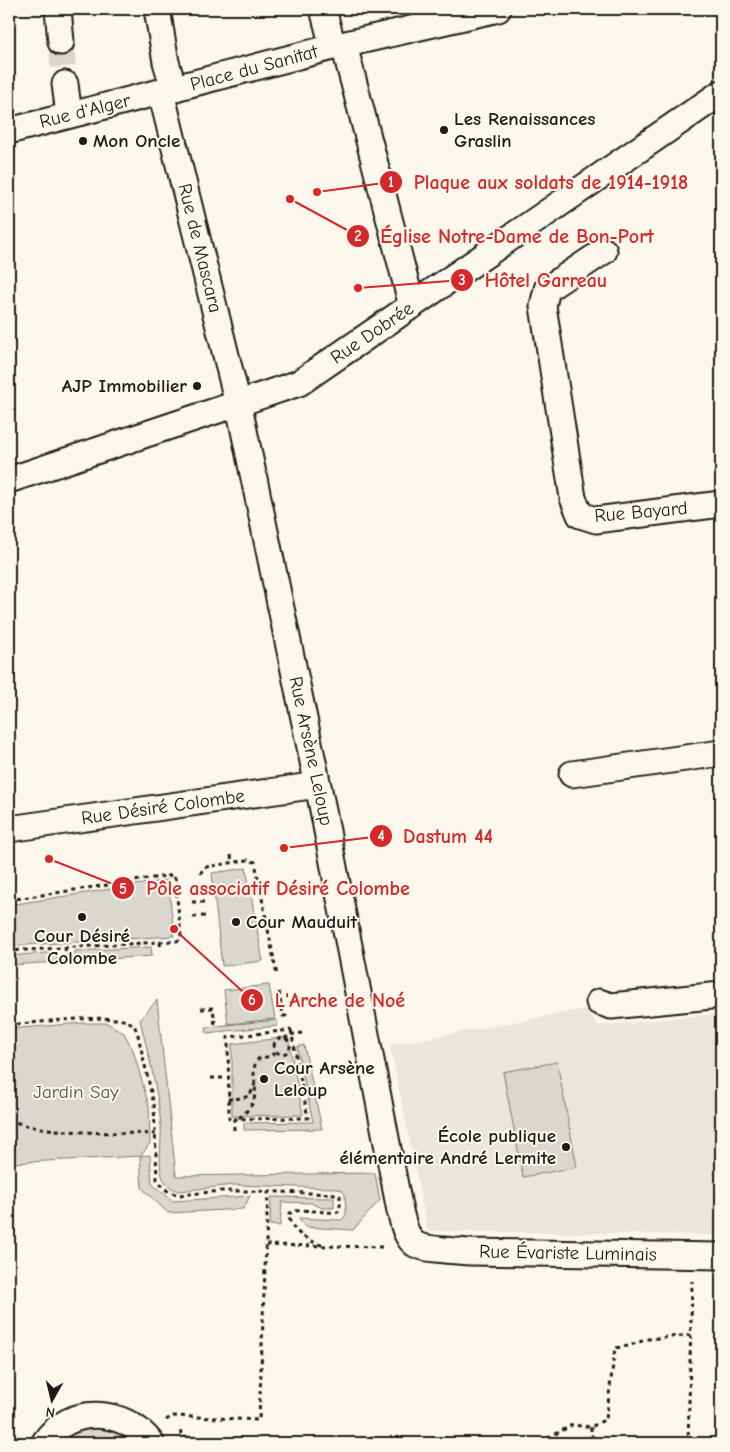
<svg xmlns="http://www.w3.org/2000/svg" width="730" height="1452" font-family="'Comic Neue',sans-serif">
<style>
.built{fill:#eae6dc}
.green{fill:#dad7ce;stroke:#7b7a75}
.lines{fill:none;stroke-linecap:round;stroke-linejoin:round}
.minor-tunnel{stroke:#dad6cd;stroke-width:25;stroke-dasharray:25 12;stroke-linecap:butt}
.minor-casing{stroke:#1c1c1c;stroke-width:29}
.path{stroke:#1c1c1c;stroke-width:3;stroke-dasharray:4 4;stroke-linecap:butt}
.minor{stroke:#fbf7ec;stroke-width:25}
.poi-dot{fill:#1c1c1c;stroke:#fbf7ec;stroke-width:2}
.labels{text-anchor:middle;dominant-baseline:central;stroke-width:4;stroke-linejoin:round;paint-order:stroke}
.street-label{font-size:19px;fill:#1c1c1c;stroke:#fbf7ec}
.poi-label{font-size:19px;font-weight:bold;fill:#1c1c1c;stroke:#fbf7ec;text-anchor:start}
.park-label{font-size:19px;fill:#555451;stroke:#fbf7ec}
.leader{fill:none;stroke:#d62828;stroke-width:2}
.callout-dot{fill:#d62828;stroke:#fbf7ec;stroke-width:2}
.mark-label{font-size:15px;text-anchor:middle;font-weight:bold;fill:#fff}
.callout-label{font-size:20px;text-anchor:middle;font-weight:bold;fill:#d62828;stroke:#fbf7ec;stroke-width:4;stroke-linejoin:round;paint-order:stroke}
</style>
<rect width="100%" height="100%" fill="#fbf7ec"/>
<filter id="ink" filterUnits="userSpaceOnUse"><feTurbulence type="fractalNoise" baseFrequency=".02" numOctaves="2"/><feDisplacementMap in="SourceGraphic" scale="10" xChannelSelector="R" yChannelSelector="G"/><feConvolveMatrix kernelMatrix="1 2 1 2 8 2 1 2 1" color-interpolation-filters="sRGB"/></filter>
<g filter="url(#ink)">
<path class="built" d="M585,1009L599,1026L721,1013V1235L428,1231L390,1045Z"/>
<path class="green" d="M246,868L263,961L222,966L212,873Z
M168,880L174,936L9,946V905Z
M151,947L152,956L75,961V951Z
M56,952L57,962L9,965V956Z
M269,985L275,1019L228,1024L224,990Z
M157,1000L176,1176L375,1173L380,1200L353,1230L305,1227L298,1218L341,1220L344,1218L346,1214L345,1194L341,1190L333,1188L234,1185L179,1191C171,1189 165,1184 162,1176C158,1162 162,1141 161,1126C158,1090 148,1054 140,1020Z
M277,1020V1026L207,1033L206,1027Z
M83,1023H107L124,1033L133,1050L149,1106L150,1143L141,1156L150,1155L152,1184L173,1201L250,1196L243,1209L168,1213L142,1188L140,1156L9,1163V1029Z
M288,1037L303,1115L232,1116V1044Z
M304,1045L322,1129L244,1130V1123L313,1122L297,1047Z
M557,1062L577,1167L523,1177L503,1072Z
M271,1197L334,1198V1208H322L311,1203L282,1202L280,1226L270,1225Z
M93,1426L111,1428L136,1443H57L76,1430Z
M184,1436L276,1440V1443H184Z"/>
<g class="lines">
<path class="minor-tunnel" d="M61,42L65,84"/>
<defs>
<path id="minor" d="M58,9L61,42
M157,9L166,62L174,89
M323,9L333,47
M344,45L412,306
M65,84L69,115
M161,92L241,416L322,805L400,1211C403,1221 405,1237 415,1244C424,1250 459,1251 471,1252L721,1256
M9,131L333,47L498,9
M604,251L547,289L543,306L573,498L580,515L596,520L721,504
M9,480L299,383L721,93
M572,774L721,753
M9,829L318,785
M599,1002L611,1006L721,995
M44,1443C69,1404 125,1408 151,1443"/>
</defs>
<use href="#minor" class="minor-casing"/>
<path class="path" d="M231,855L232,863
M201,874L202,870L206,867L248,860L255,862L277,976
M191,887H203
M9,900L173,875L175,878L181,936L179,940L177,941L9,951
M192,902H204
M193,917L205,916
M160,942L161,950
M65,947L66,956
M279,992L283,1016H286V1018
M201,1009L213,1008L215,1025
M9,1025C33,1023 111,1013 129,1022C135,1025 136,1029 138,1035L154,1105L157,1179L163,1187L169,1192L179,1195L221,1191H251L337,1194L340,1196V1210L338,1212C325,1214 297,1206 289,1214C289,1232 310,1242 325,1246
M291,1030L308,1118L229,1119L228,1037Z
M274 1046a8 8 0 1 1 16 0a8 8 0 1 1-16 0Z
M285,1039L288,1035L302,1033
M211,1078H228
M228,1099L243,1098L250,1095L255,1084
M239,1118C270,1094 245,1078 258,1059L271,1056L276,1051
M9,1120C48,1135 113,1132 156,1134
M234,1130V1119
M266,1245L385,1247
M166,1420L173,1416L259,1420L268,1192
M591,1427V1435L598,1443
M180,1443L181,1430
M542,1443L545,1440L572,1425L591,1427L606,1419L615,1348L628,1346L648,1339L691,1335
M688,1443L692,1281"/>
<use href="#minor" class="minor"/>
</g>
</g>
<g class="poi-dot">
<circle cx="444" cy="130" r="5"/>
<circle cx="83" cy="141" r="5"/>
<circle cx="197" cy="386" r="5"/>
<circle cx="82" cy="917" r="5"/>
<circle cx="236" cy="922" r="5"/>
<circle cx="264" cy="1079" r="5"/>
<circle cx="566" cy="1147" r="5"/>
</g>
<g class="labels">
<g class="street-label">
<text transform="translate(254 68) rotate(-15)">Place du Sanitat</text>
<text transform="translate(85 111) rotate(-14)">Rue d'Alger</text>
<text transform="translate(200 248) rotate(76)">Rue de Mascara</text>
<text transform="translate(372 333) rotate(-34)">Rue Dobrée</text>
<text transform="translate(641 512) rotate(-5)">Rue Bayard</text>
<text transform="translate(311 751) rotate(78)">Rue Arsène Leloup</text>
<text transform="translate(163 807) rotate(-8)">Rue Désiré Colombe</text>
<text transform="translate(568 1253) rotate(1)">Rue Évariste Luminais</text>
</g>
<g class="poi-label">
<text x="454" y="119">Les Renaissances<tspan x="454" dy="22">Graslin</tspan></text>
<text x="93" y="141">Mon Oncle</text>
<text x="187" y="386" text-anchor="end">AJP Immobilier</text>
<text x="246" y="922">Cour Mauduit</text>
<text x="82" y="936" text-anchor="middle">Cour Désiré<tspan x="82" dy="22">Colombe</tspan></text>
<text x="274" y="1068">Cour Arsène<tspan x="274" dy="22">Leloup</tspan></text>
<text x="556" y="1136" text-anchor="end">École publique<tspan x="556" dy="22">élémentaire André Lermite</tspan></text>
</g>
<g class="park-label">
<text x="76" y="1092">Jardin Say</text>
</g>
</g>
<path class="leader" d="M317 192L391 182M290 199L358 236M358 288L462 280M284 848L381 836M49 859L123 888M174 929L252 1000"/>
<g class="callout-dot">
<circle cx="317" cy="192" r="5"/>
<circle cx="290" cy="199" r="5"/>
<circle cx="358" cy="288" r="5"/>
<circle cx="284" cy="848" r="5"/>
<circle cx="49" cy="859" r="5"/>
<circle cx="174" cy="929" r="5"/>
<circle cx="391" cy="182" r="12"/>
<circle cx="358" cy="236" r="12"/>
<circle cx="462" cy="280" r="12"/>
<circle cx="381" cy="836" r="12"/>
<circle cx="123" cy="888" r="12"/>
<circle cx="252" cy="1000" r="12"/>
</g>
<g class="mark-label">
<text x="391" y="187">1</text>
<text x="358" y="241">2</text>
<text x="462" y="285">3</text>
<text x="381" y="841">4</text>
<text x="123" y="894">5</text>
<text x="252" y="1005">6</text>
</g>
<g class="callout-label">
<text x="551" y="189">Plaque aux soldats de 1914-1918</text>
<text x="517" y="243">Église Notre-Dame de Bon-Port</text>
<text x="546" y="287">Hôtel Garreau</text>
<text x="448" y="843">Dastum 44</text>
<text x="278" y="895">Pôle associatif Désiré Colombe</text>
<text x="340" y="1007">L'Arche de Noé</text>
</g>
<rect width="730" height="1452" fill="none" stroke="#fbf7ec" stroke-width="30"/>
<rect x="15" y="15" width="700" height="1422" fill="none" stroke="#1c1c1c" stroke-width="2" filter="url(#ink)"/>
<g transform="translate(52 1400) rotate(188)" stroke="#fbf7ec" stroke-width="4" paint-order="stroke">
<path d="M0-4L9 19L0 12L-9 19Z" fill="#1c1c1c"/>
<text y="-8" font-size="14" font-weight="bold" text-anchor="middle" fill="#1c1c1c">N</text>
</g>
</svg>
